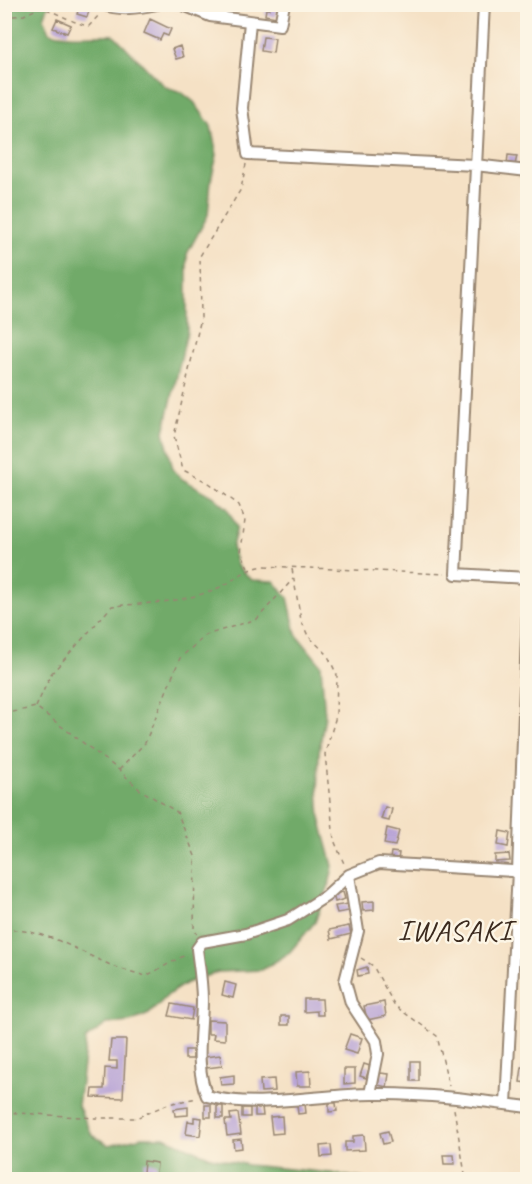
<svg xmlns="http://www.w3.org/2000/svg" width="532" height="1184" font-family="Caveat,sans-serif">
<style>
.forest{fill:#71aa69;stroke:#566a44;stroke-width:1.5}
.building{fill:#b9a5d6}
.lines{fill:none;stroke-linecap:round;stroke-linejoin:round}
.minor-casing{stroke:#988672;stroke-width:14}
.path{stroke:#988672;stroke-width:1.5;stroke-dasharray:4.5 4.5;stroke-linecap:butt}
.minor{stroke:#fff;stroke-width:10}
.labels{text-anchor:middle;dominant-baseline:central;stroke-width:5;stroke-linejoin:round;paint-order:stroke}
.neighbourhood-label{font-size:30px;letter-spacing:1.5px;fill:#3b2a1e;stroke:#fcf5e5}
</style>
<rect width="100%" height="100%" fill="#fcf5e5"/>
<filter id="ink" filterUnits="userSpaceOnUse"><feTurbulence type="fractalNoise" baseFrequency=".0167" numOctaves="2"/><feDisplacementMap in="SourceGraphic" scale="12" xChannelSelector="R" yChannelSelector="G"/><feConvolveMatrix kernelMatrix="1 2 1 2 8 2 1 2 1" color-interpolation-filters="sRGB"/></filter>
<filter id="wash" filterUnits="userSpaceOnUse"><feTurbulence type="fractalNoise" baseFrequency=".008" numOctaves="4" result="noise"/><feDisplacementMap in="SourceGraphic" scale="24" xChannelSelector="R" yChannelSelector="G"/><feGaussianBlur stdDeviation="1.35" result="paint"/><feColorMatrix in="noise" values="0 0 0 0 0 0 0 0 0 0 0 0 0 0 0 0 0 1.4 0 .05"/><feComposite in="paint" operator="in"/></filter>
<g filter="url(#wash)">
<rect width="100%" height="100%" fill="#f5e1c5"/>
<path class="forest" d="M49,4L44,18L50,32C72,38 92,34 114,35L154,76L166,87L181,92L194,102L211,126L217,155L211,180L208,215L187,254V332L164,432L173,469L182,479L213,496L227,508L237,527L232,547L237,566L252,580L274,581L288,597L296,634L321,665L325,716L319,752L318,788L320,818L333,866L329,885L315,922L289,953L262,970L218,972L186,983L169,994L149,1014L130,1022L107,1024L86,1039L78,1106L92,1135L109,1145L142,1137H164L211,1157L248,1165L331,1173L365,1179L5,1180L4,5Z"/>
<g id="blocks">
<path class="building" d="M80,4L91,5L87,17L77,14Z
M271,5L278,7L276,17L265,15L266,9H270Z
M57,19L71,25L67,33L53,28Z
M150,19L171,29L168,36L163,34L160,40L144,33Z
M263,37L275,38L273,53L261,51Z
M180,46L183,57L176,59L172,49Z
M508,155L517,156L515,165L507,164Z
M385,807L392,809L389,821L381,819Z
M387,828L399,831L395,846L384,844Z
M500,831L510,833L508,847L498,845Z
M391,852L399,853L398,860L390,859Z
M509,854L510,861L495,862V855Z
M343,892L345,899L335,902L333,894Z
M374,901V910L363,911L362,902Z
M348,904L349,911L337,913L335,906Z
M349,926L351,934L331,939L329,930Z
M367,967L368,974L358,976L357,970Z
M225,982L236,985L233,998L222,995Z
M304,999H322L323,1015H317V1011L304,1012Z
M384,1002L386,1016L367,1020L364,1006Z
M172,1004L193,1008L191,1020L169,1016Z
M281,1016H289V1025H281Z
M208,1020L225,1021V1040L213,1039L214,1034H208Z
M350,1034L362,1038L357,1054L344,1050Z
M111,1040H126L123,1098L92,1097L93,1089H104L105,1068L117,1069V1061H109Z
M185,1050H193V1059H185Z
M220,1055L222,1066L207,1068L205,1057Z
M411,1061H419V1081H411Z
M364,1064L370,1066L366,1078L360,1076Z
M522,1067H528V1083L520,1082Z
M344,1069H355V1083L344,1084Z
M310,1071L311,1086H297L296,1072Z
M380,1073L389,1074L387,1087L378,1085Z
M234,1075V1084L221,1085L220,1077Z
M274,1079L275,1091L261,1092L260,1080Z
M329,1103H336L337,1111L329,1112Z
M305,1104L306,1113L298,1114L297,1105Z
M205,1105H211V1117H205Z
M217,1106H223V1118H217Z
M188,1107V1115L175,1116L174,1109Z
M255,1107H262L263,1116H255Z
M242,1108H250V1117H242Z
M238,1113L241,1134L227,1136L225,1120H231L230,1114Z
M282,1116L283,1133L272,1134L270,1117Z
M194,1117L202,1118L200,1136L186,1134L188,1121L194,1122Z
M388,1131L391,1142L383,1144L380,1133Z
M364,1135L365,1150L345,1151V1142H353V1136Z
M241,1139L242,1148L234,1149L233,1140Z
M331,1145L332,1156L321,1157L320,1146Z
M443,1155H454L455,1164H444Z
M144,1161L157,1163L156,1175L143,1173Z"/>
</g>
</g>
<g filter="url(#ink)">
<use href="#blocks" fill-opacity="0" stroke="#988672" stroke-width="1.5"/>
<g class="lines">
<defs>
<path id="minor" d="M102,4C121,11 137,8 157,4
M181,4L210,16L280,25L284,4
M484,4L456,574L528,578
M250,22L242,108L248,154L475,165L528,171
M528,872L379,863L349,875L326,896L288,920L246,934L202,942L197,949C199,966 202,982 202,1000C202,1031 194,1066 207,1096C258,1110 319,1094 372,1094C424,1093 476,1100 528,1107
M349,875L358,931L345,981L351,1003L376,1041L378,1054L370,1094
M506,1104L518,871L528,609"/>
</defs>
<use href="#minor" class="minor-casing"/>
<path class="path" d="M4,17L24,15L41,7C56,12 75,24 89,26L100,14
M246,164L241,189L200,256L201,318L174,436L183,470L209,483L239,505L245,520L241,551L248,568
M292,569L301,620L308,636L327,654L337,675L336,716L325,754L334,840L345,866
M36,707L51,674L112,606C148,603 184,603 218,588C237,580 240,570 264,566L445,574
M4,714L36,707L119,770L139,789L177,812L195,856L194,929L197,934
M119,770L145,743L180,658L206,635L257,619L293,579
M4,930C45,929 70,947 106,963C118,969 133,972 146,976L187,954
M361,958L373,966L395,1006L437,1036L449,1086
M454,1109L466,1180
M4,1112L95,1118H136L168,1104L197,1098"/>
<use href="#minor" class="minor"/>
</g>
</g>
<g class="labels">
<g class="neighbourhood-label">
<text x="455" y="930">IWASAKI</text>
</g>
</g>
<rect width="532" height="1184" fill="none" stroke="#fcf5e5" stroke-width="24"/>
</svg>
